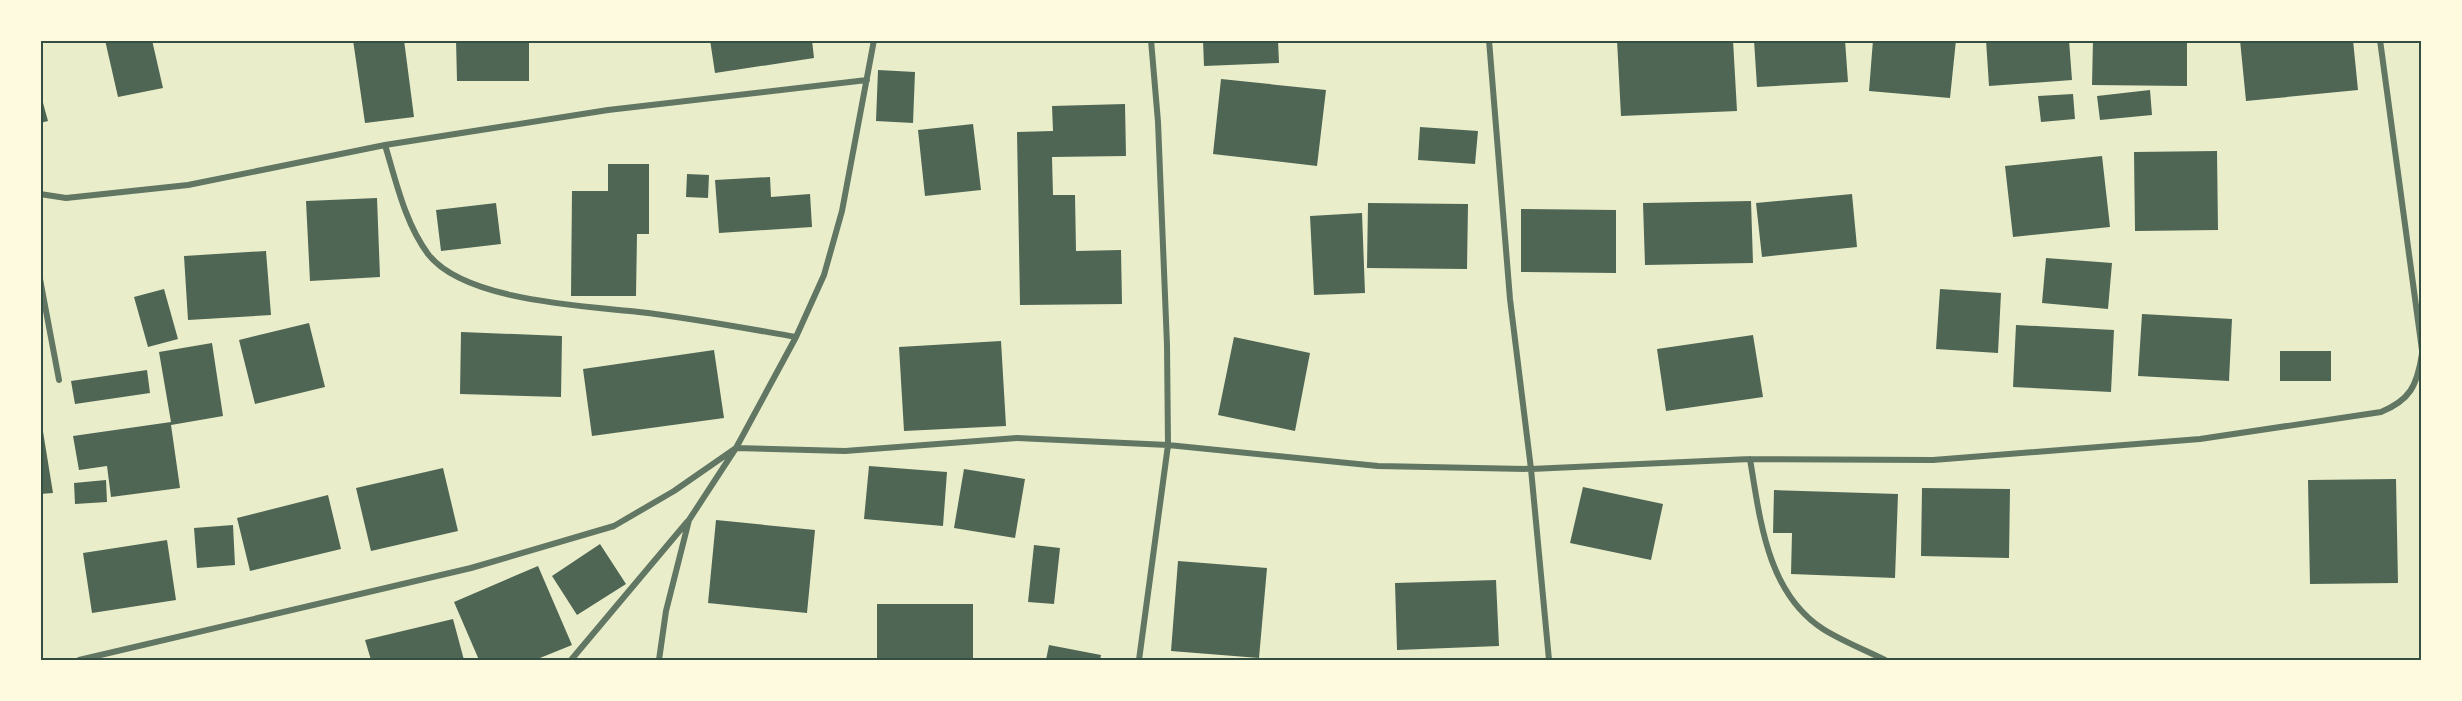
<svg xmlns="http://www.w3.org/2000/svg" width="2462" height="701" font-family="Roboto,sans-serif">
<style>
.building{fill:#4f6655}
.lines{fill:none;stroke-linecap:round;stroke-linejoin:round}
.minor{stroke:#617663;stroke-width:6}
.neatline{fill:none;stroke:#344e41;stroke-width:2}
</style>
<rect width="100%" height="100%" fill="#e9edc9"/>
<path class="building" d="M105,40H152L163,88L118,97Z
M353,40H404L414,117L365,123Z
M456,40H529V81H457Z
M710,40H812L814,58L715,73Z
M1203,40H1278L1279,63L1204,66Z
M1617,40H1733L1737,111L1621,116Z
M1754,40H1845L1848,82L1757,87Z
M1873,40H1956L1950,98L1869,91Z
M1986,40H2069L2072,80L1989,86Z
M2093,40H2187V86L2092,85Z
M2240,40H2353L2358,90L2246,101Z
M878,70L915,72L913,123L876,121Z
M1221,79L1326,90L1317,166L1213,154Z
M2150,90L2152,115L2100,120L2097,96Z
M40,92L48,121L40,123Z
M2073,94L2075,119L2041,122L2038,96Z
M1125,104L1126,156L1052,157L1053,195H1075L1076,251L1121,250L1122,304L1020,305L1017,132L1053,131L1052,106Z
M973,124L981,190L925,196L918,130Z
M1420,127L1478,131L1475,164L1418,160Z
M2217,151L2218,230L2135,231L2134,152Z
M2102,156L2110,227L2013,237L2005,166Z
M608,164H649V234H637L636,296H571L572,191H608Z
M687,174L709,175L708,198L686,197Z
M770,177L771,197L810,194L812,227L719,233L715,180Z
M1852,194L1857,247L1762,257L1756,203Z
M377,198L380,277L310,281L306,201Z
M1751,201L1753,263L1645,265L1643,203Z
M496,203L501,244L441,251L436,210Z
M1368,203L1468,204L1467,269L1367,268Z
M1521,209L1616,210V273L1521,272Z
M1362,213L1365,293L1314,295L1310,216Z
M266,251L271,315L188,320L184,256Z
M2046,258L2112,263L2108,309L2042,303Z
M164,289L178,339L148,347L134,297Z
M1940,289L2001,293L1998,353L1936,349Z
M2142,314L2232,319L2229,381L2138,376Z
M309,323L325,387L255,404L239,340Z
M2016,325L2114,330L2111,392L2013,387Z
M461,332L562,336L561,397L460,394Z
M1753,335L1763,397L1666,411L1657,349Z
M1234,337L1310,353L1295,431L1218,415Z
M1001,341L1006,426L904,431L899,347Z
M212,343L223,416L171,425L180,488L111,497L107,466L79,470L73,436L171,422L159,352Z
M714,350L724,418L592,436L583,369Z
M2280,351H2331V381H2280Z
M147,370L150,393L75,404L71,381Z
M40,413L53,493L40,494Z
M869,466L947,472L943,526L864,519Z
M443,468L458,531L371,551L356,488Z
M964,469L1025,479L1015,538L954,528Z
M2396,479L2398,583L2310,584L2308,480Z
M106,480L107,502L75,504L74,483Z
M1583,487L1663,504L1651,560L1570,543Z
M1922,488L2010,489L2009,558L1921,556Z
M1774,490L1898,494L1895,578L1791,574L1792,533H1773Z
M328,495L341,549L250,571L237,518Z
M716,520L815,530L807,613L708,603Z
M233,525L235,565L197,568L194,528Z
M167,540L176,600L92,613L83,553Z
M600,544L626,584L577,615L552,576Z
M1034,545L1060,548L1054,604L1028,602Z
M1178,561L1267,568L1259,658L1171,651Z
M538,566L572,645L535,660H479L454,602Z
M1496,580L1499,646L1397,650L1395,583Z
M877,604H973V660H877Z
M453,619L464,660H371L365,640Z
M1049,645L1101,655L1100,660H1046Z"/>
<g class="lines">
<path class="minor" d="M1489,40L1510,299L1531,469L1549,660
M2380,40L2422,350
M385,145C396,181 405,223 428,254C464,301 584,306 639,312C691,318 744,328 796,337
M40,194L66,198L188,185L385,145L608,110L867,80
M40,279L59,380
M1750,459C1760,519 1767,593 1823,629C1842,641 1865,650 1885,660
M79,660L471,568L614,526L674,491L736,448L796,337L824,275L842,211L874,40
M571,660L687,522
M659,660L666,611L689,520L736,448L845,451L1017,438L1168,445L1378,466L1531,469L1750,459L1933,460L2200,439L2381,412C2410,400 2417,386 2422,354
M1139,660L1168,445L1167,345L1158,122L1151,40"/>
</g>
<rect width="2462" height="701" fill="none" stroke="#fefae0" stroke-width="84"/>
<rect x="42" y="42" width="2378" height="617" class="neatline"/>
</svg>
